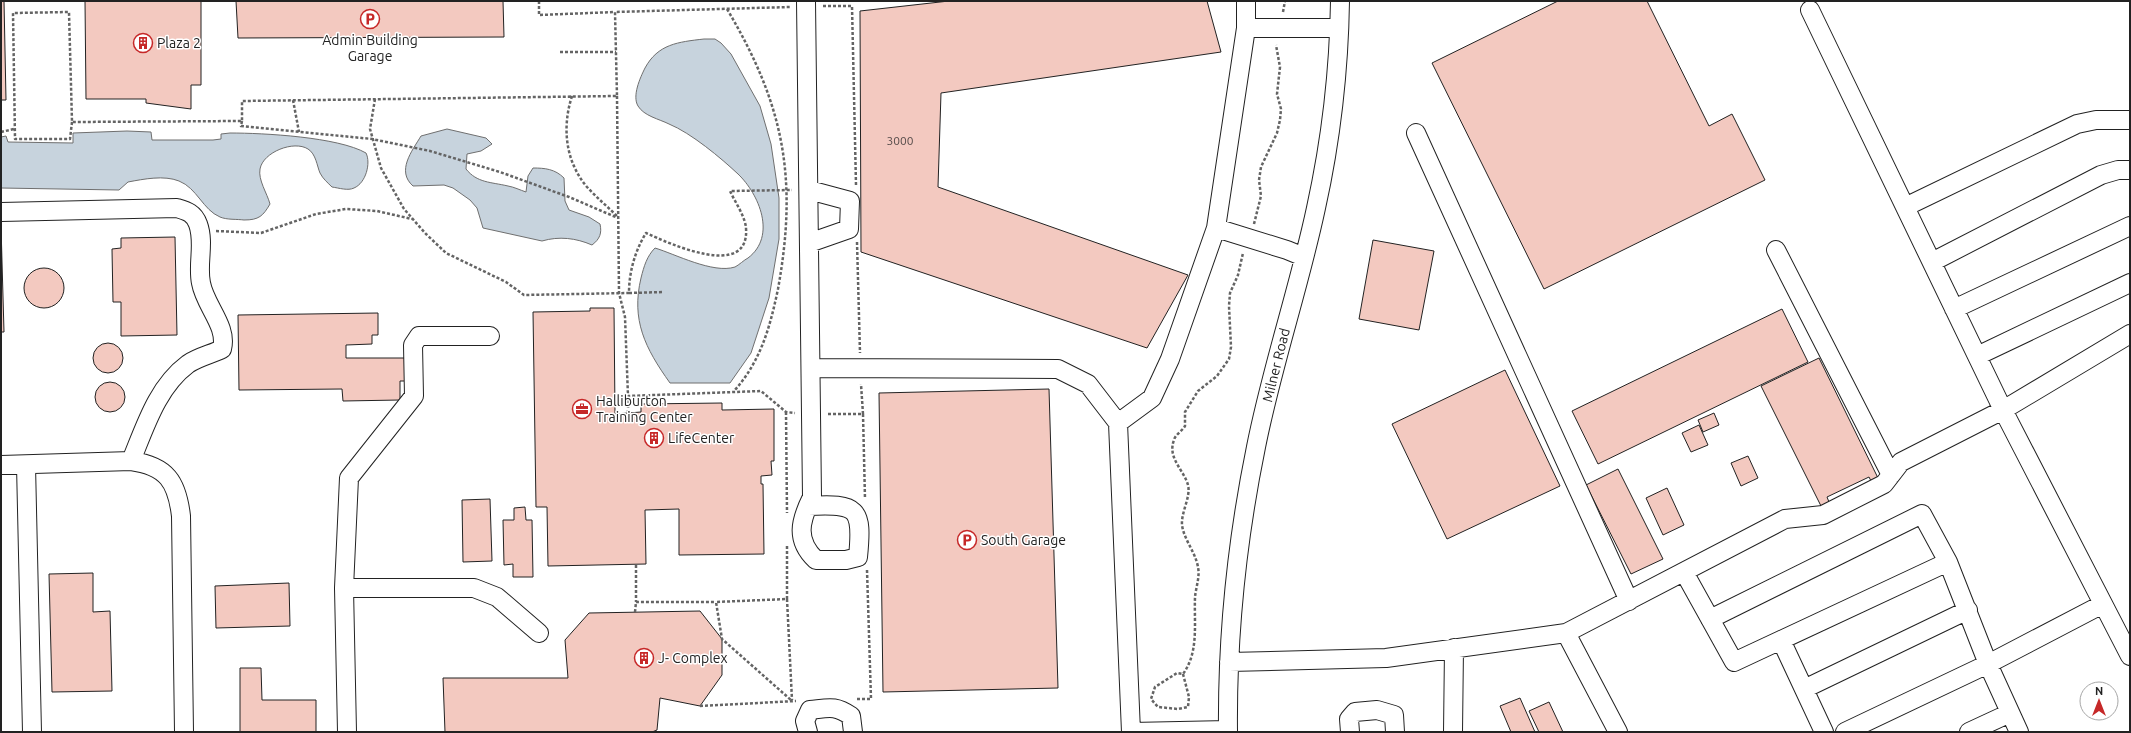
<svg xmlns="http://www.w3.org/2000/svg" width="2131" height="733" font-family="Ubuntu,sans-serif">
<style>
.water{fill:#c7d3dd;stroke:#6f6f6f}
.building{fill:#f3c9c0;stroke:#222}
.lines{fill:none;stroke-linecap:round;stroke-linejoin:round}
.minor-casing{stroke:#222;stroke-width:20}
.path{stroke:#646464;stroke-width:2.5;stroke-dasharray:3 2;stroke-linecap:butt}
.minor{stroke:#fff;stroke-width:18}
.labels{text-anchor:middle;dominant-baseline:central;stroke-width:3;stroke-linejoin:round;paint-order:stroke}
.number-label{font-size:12px;fill:#564c4a}
.poi-label{font-size:14px;fill:#222;stroke:#fff;text-anchor:start}
.street-label{font-size:14px;fill:#222;stroke:#fff}
</style>
<rect width="100%" height="100%" fill="#fff"/>
<path class="water" d="M704,39H715L721,43L731,54L760,106L771,144L779,198V239L769,298L751,353L730,383H670C645,348 631,320 641,278C644,266 647,256 655,248C675,254 713,274 735,267C739,265 744,260 748,258C777,236 759,194 738,174C721,158 691,133 669,124C659,119 644,116 638,106C632,96 640,78 645,68C658,44 678,42 704,39Z
M447,129L486,138L492,144L481,151L467,154L466,169C477,183 491,182 508,186C514,187 520,190 526,192L528,176L533,168C545,168 555,169 564,178L565,201L569,210L589,217L600,224C602,233 600,239 592,245C576,238 559,236 542,241L483,228L477,208L470,200L453,188L444,185L413,186C396,171 412,151 421,136Z
M127,131L151,132L152,140H213L221,139V134L230,133C264,133 338,137 366,153C371,163 366,183 354,188C348,191 339,188 332,187C328,183 323,179 320,173C317,166 316,154 308,149C294,140 263,152 260,169C258,180 267,193 270,204C263,216 259,220 244,220C237,219 227,220 220,217C203,210 197,188 179,181C164,175 144,179 128,182L119,190L1,188V137L6,136L8,142L73,143V133Z"/>
<path class="building" d="M1,1H4L6,100H1Z
M85,1H201V85H191V109L146,103V99H86Z
M236,1H503L504,37L238,38Z
M949,1H1207L1221,52L941,93L938,187L1188,275L1147,348L861,252L860,11Z
M1558,1H1647L1709,126L1732,114L1765,180L1544,289L1432,63Z
M1,226L4,332H1Z
M175,237L177,335L121,336V302H113L112,249L121,248V238Z
M1373,240L1434,251L1419,330L1359,319Z
M24 288a20 20 0 1 1 40 0a20 20 0 1 1-40 0Z
M590,308H614L615,414L641,412V404L722,403V410L774,409V461H771L772,475L761,476V484H763L764,554L679,555V509L645,510L646,564L548,566L547,507H536L533,312L590,311Z
M1782,309L1808,362L1598,464L1572,411Z
M378,313V335H372V344L346,345V358H406V381H400V400L343,401L342,389L239,390L238,315Z
M93 358a15 15 0 1 1 30 0a15 15 0 1 1-30 0Z
M1819,358L1878,478L1871,481L1869,477L1827,497L1829,502L1821,506L1761,386Z
M1505,370L1560,486L1447,539L1392,424Z
M95 397a15 15 0 1 1 30 0a15 15 0 1 1-30 0Z
M1049,389L1058,688L883,692L879,393Z
M1714,413L1719,425L1703,432L1698,420Z
M1699,425L1708,445L1691,452L1682,433Z
M1748,456L1758,478L1741,486L1731,463Z
M1618,469L1663,559L1631,574L1586,485Z
M1667,488L1684,525L1663,535L1646,498Z
M490,499L492,561L463,562L462,500Z
M525,507L526,520H532L533,577H513V564L504,565L503,520H514V508Z
M93,573V612L110,611L112,691L52,692L49,574Z
M289,583L290,626L216,628L215,586Z
M700,611L722,639V675L700,706L660,698L657,730L652,732H445L443,678H568L565,640L589,613Z
M240,668H261L262,700H316V732H240Z
M1520,698L1535,732H1511L1500,706Z
M1549,702L1563,732H1539L1529,711Z"/>
<g class="lines">
<defs>
<path id="minor" d="M806,1L812,497C800,521 795,540 816,560H846L858,557C863,508 858,503 808,506
M1246,1V28H1339
M1810,10L2003,410L2130,656
M1416,133L1629,601
M809,190L850,201L849,229L809,243
M1905,207L2077,124L2096,120H2130
M1,212L177,208C187,211 194,213 198,224C205,243 197,264 201,283C205,306 228,326 222,349C212,354 198,357 188,364C157,387 145,427 131,461
M1216,228L1287,250L1304,257
M1776,250L1891,475
M1932,262L2101,175L2118,170H2130
M1954,309L2130,226
M1977,356L2130,283
M811,368L1058,369L1088,384L1118,423L1131,732
M1118,423L1152,398L1170,359L1216,228L1246,28
M1,465L131,461C167,466 177,482 181,516L184,732
M26,465L32,732
M1948,562L1988,664L2103,604
M1684,572L1734,662L1948,562L1922,514L1710,619
M344,588H474L497,597L539,633
M1566,633L1618,732
M1781,640L1824,732
M1229,662L1386,658L1566,633L1785,519L1823,515L1884,484L1901,462L2003,410L2130,334
M1804,689L1968,610
M347,732L344,588L349,478L414,396L413,345L419,336H490
M808,732L805,721L810,710C829,708 835,705 851,716L853,732
M1131,732L1228,730
M1228,732C1227,637 1237,540 1256,447C1272,366 1299,288 1316,208C1331,140 1339,70 1340,1
M1350,732L1349,719L1355,712L1377,710L1394,715L1395,732
M1453,732L1454,648
M1845,732L1988,664L2019,732
M1969,732L2010,713"/>
</defs>
<use href="#minor" class="minor-casing"/>
<path class="path" d="M539,1V15L615,12
M823,6H852L856,185
M727,9C784,105 798,178 778,289C770,327 761,361 734,391
M1283,12L1285,1
M560,52H616
M572,96C562,127 565,161 587,187C597,198 608,207 618,217
M617,96L619,293L625,317L628,396L761,391L786,412L795,413
M375,99L370,129L381,168L404,209L426,234L446,253L506,282L524,295L629,293C629,272 635,251 646,233C668,243 750,281 746,228C745,216 735,202 730,191L792,190
M293,100L299,132
M242,121L241,126L372,139L430,151L500,172L569,197L618,218
M72,122L70,139H15L13,13L69,12L72,122L242,121V101L617,96L615,12L790,7
M1,132L14,129
M1254,224L1261,196L1259,180L1261,167L1277,133L1280,120L1281,109L1277,94L1280,67L1276,45
M216,231L261,233L316,214L346,209L377,211L412,219
M857,242L860,353
M629,293L664,292
M786,412L787,513
M628,413V396
M828,414H863L861,384
M863,414L865,499
M787,546V599L716,602L722,639L791,700
M636,565V602
M787,599L792,700
M635,612L636,602H716
M1183,674L1189,697L1188,707L1178,709L1158,707L1151,699L1155,687L1177,673L1183,674C1199,652 1194,624 1195,597C1196,587 1200,577 1198,567C1195,551 1184,540 1182,525C1181,512 1191,497 1188,485C1184,470 1167,458 1174,440C1175,435 1182,431 1185,426V412L1198,391L1217,376L1229,359L1231,347L1229,306L1230,293L1238,275L1243,253
M857,699H871L867,570
M700,706L796,701"/>
<use href="#minor" class="minor"/>
</g>
<defs>
<symbol id="parking-ring" viewBox="-11 -11 22 22"><circle r="9.5" fill="#fff" stroke="#c62828" stroke-width="1.5"/><path d="M-3.5-5.5H1a3.5 3.5 0 0 1 0 7H-1V5.5H-3.5ZM-1-3.4V-.6H.8a1.4 1.4 0 0 0 0-2.8Z" fill="#c62828"/></symbol>
<symbol id="building-ring" viewBox="-11 -11 22 22"><circle r="9.5" fill="#fff" stroke="#c62828" stroke-width="1.5"/><path d="M-4-6H4V6H1V3H-1V6H-4ZM-2.5-4.3h1.7v1.8h-1.7ZM.8-4.3h1.7v1.8H.8ZM-2.5-1h1.7V.8h-1.7ZM.8-1h1.7V.8H.8Z" fill="#c62828"/></symbol>
<symbol id="office-ring" viewBox="-11 -11 22 22"><circle r="9.5" fill="#fff" stroke="#c62828" stroke-width="1.5"/><path d="M-6-3h4V-5.5h4V-3h4V5H-6ZM-1-4.5V-3h2v-1.5ZM-6 0V1H6V0Z" fill="#c62828"/></symbol>
</defs>
<g fill-rule="evenodd">
<use href="#parking-ring" x="359" y="8" width="22" height="22"/>
<use href="#building-ring" x="132" y="32" width="22" height="22"/>
<use href="#office-ring" x="571" y="398" width="22" height="22"/>
<use href="#building-ring" x="643" y="427" width="22" height="22"/>
<use href="#parking-ring" x="956" y="529" width="22" height="22"/>
<use href="#building-ring" x="633" y="647" width="22" height="22"/>
</g>
<g class="labels">
<g class="number-label">
<text x="900" y="140">3000</text>
</g>
<g class="poi-label">
<text x="370" y="40" text-anchor="middle">Admin Building<tspan x="370" dy="16">Garage</tspan></text>
<text x="157" y="43">Plaza 2</text>
<text x="596" y="401">Halliburton<tspan x="596" dy="16">Training Center</tspan></text>
<text x="668" y="438">LifeCenter</text>
<text x="981" y="540">South Garage</text>
<text x="658" y="658">J- Complex</text>
</g>
<g class="street-label">
<text transform="translate(1276 365) rotate(-76)">Milner Road</text>
</g>
</g>
<rect width="2131" height="733" fill="none" stroke="#222222" stroke-width="4"/>
<g transform="translate(2099 701)"><circle r="19" fill="#ffffff" stroke="#a7a7a7"/>
<path d="M0-3L7 15L0 10L-7 15Z" fill="#c62828"/>
<text y="-6" font-size="11" font-weight="bold" text-anchor="middle" fill="#222222">N</text>
</g>
</svg>
